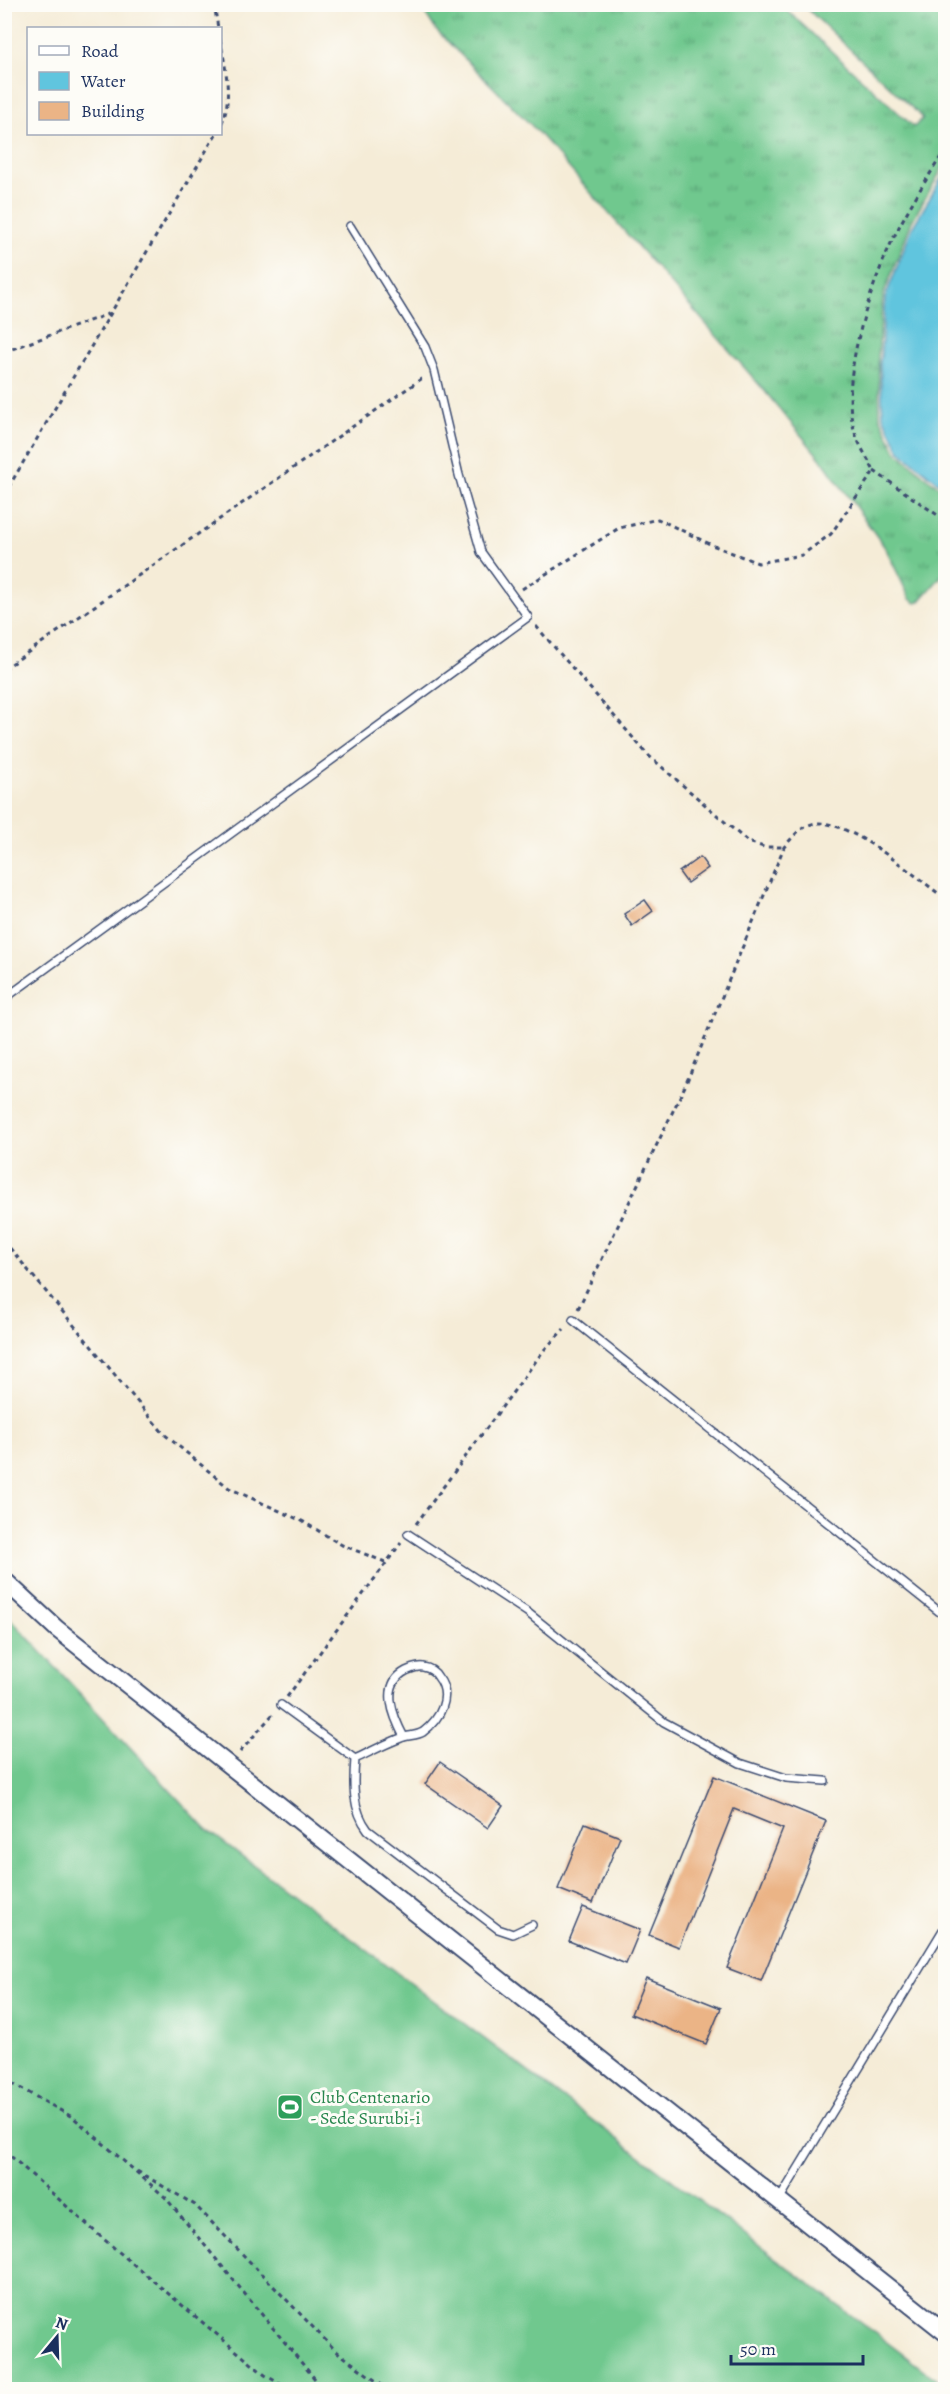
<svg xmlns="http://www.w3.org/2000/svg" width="950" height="2394" font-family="Alegreya,serif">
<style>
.grass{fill:url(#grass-tufts);stroke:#457c76;stroke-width:1.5}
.garden{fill:#6fc88e;stroke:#457c76;stroke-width:1.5}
.water{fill:#60c5de;stroke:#3e7a9e;stroke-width:1.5}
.building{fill:#ebb486}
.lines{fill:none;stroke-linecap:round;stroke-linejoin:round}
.service-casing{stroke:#3c4b70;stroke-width:10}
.tertiary-casing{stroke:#3c4b70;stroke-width:20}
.path{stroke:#3c4b70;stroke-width:3;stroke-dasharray:4.5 4.5;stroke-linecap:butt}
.service{stroke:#fff;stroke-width:7}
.tertiary{stroke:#fff;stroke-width:16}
.labels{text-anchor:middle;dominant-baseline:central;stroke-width:6;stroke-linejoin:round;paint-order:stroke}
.leisure-label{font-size:18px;fill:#27864d;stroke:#fdfcf7;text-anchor:start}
</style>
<defs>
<pattern id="grass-tufts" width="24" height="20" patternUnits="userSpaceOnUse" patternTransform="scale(1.5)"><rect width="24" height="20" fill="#6fc88e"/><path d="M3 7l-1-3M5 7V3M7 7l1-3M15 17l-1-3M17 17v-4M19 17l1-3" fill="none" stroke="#5aa377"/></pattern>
</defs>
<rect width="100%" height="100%" fill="#fdfcf7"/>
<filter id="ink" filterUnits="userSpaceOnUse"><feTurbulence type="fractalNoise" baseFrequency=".0167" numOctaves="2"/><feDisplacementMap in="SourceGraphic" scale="12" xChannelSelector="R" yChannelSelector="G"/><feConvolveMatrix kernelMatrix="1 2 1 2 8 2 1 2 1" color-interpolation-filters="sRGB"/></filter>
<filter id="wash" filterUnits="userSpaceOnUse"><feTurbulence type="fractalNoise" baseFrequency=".008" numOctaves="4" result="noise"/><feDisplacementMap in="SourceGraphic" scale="24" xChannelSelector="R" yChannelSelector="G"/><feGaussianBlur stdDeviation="1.35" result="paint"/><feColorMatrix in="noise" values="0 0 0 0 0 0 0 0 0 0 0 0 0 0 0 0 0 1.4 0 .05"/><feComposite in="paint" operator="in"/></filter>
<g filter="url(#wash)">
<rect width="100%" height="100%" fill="#f5ecd7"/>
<path class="grass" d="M420,5H781L914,127L923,118L803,5H945V164L912,221L883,296L878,357L880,417L896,451L932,482L945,490V572L919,602L916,603L910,599L886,549L824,463L763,389L534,128L436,30Z"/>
<path class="garden" d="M5,1613L206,1829L945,2386V2389H5Z"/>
<path class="water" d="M945,172V486L935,480L900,451L883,416L880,365L885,298L912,228Z"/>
<g id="blocks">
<path class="building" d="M700,857L708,868L687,883L679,872Z
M645,900L653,911L632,926L624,914Z
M440,1762L503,1806L488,1828L425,1784Z
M714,1776L826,1821L761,1981L727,1968L783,1829L734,1809L679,1947L649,1935Z
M585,1823L620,1837L593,1903L558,1889Z
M583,1907L640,1930L626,1964L569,1941Z
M646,1978L721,2008L706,2044L631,2014Z"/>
</g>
</g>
<g filter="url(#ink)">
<use href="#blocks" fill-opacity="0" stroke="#3c4b70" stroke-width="1.5"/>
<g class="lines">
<defs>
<path id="service" d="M4,999L528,617L481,552L459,475L434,370L425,347L350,226
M573,1320L946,1617
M408,1534L527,1612L664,1722L740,1763L786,1778L825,1781
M281,1705L355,1759C370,1752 385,1744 401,1738C408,1735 417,1736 423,1732C440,1719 453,1696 438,1677C435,1672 430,1668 423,1667C417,1666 411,1669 406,1671C379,1685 394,1718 404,1737
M355,1759C353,1784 352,1809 368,1830L498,1929L513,1934L532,1925
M779,2200L946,1925"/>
<path id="tertiary" d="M4,1580L57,1629L946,2333"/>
</defs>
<use href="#service" class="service-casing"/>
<use href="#tertiary" class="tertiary-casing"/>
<path class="path" d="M214,4L218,28
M220,39C225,64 234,103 220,126
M4,352L111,313
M874,471L946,521
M4,495L216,134
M522,589L619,528L658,519L712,545L758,563L802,555L831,534L874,471C867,457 856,441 853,425C840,374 874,274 899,227C913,200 929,175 946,149
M536,626L648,755L748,842L764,847H784
M4,669L424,377
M4,1241L164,1434L229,1488L302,1521L342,1545L385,1562
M578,1309L685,1086L784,847C792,838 800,827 812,824C844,814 919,880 946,899
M416,1524L544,1350L564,1329
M287,1697L401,1543
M240,1752L273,1714
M4,2079L74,2118L165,2197L324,2390
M4,2150L100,2236L265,2375L291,2390
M137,2171L195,2205L335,2350L388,2390"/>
<use href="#service" class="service"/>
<use href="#tertiary" class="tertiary"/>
</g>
</g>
<defs>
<symbol id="stadium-square" viewBox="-11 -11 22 22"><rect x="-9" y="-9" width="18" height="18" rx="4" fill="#2e9e5b" stroke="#fdfcf7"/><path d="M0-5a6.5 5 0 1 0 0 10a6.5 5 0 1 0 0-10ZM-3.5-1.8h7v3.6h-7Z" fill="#fff"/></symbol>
</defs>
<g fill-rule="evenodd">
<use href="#stadium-square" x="275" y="2092" width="30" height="30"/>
</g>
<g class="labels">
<g class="leisure-label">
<text x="310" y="2097">Club Centenario<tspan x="310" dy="21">- Sede Surubi-i</tspan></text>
</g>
</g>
<rect width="950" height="2394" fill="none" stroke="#fdfcf7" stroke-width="24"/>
<rect x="27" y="27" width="195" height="108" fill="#fdfcf7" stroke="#a3aaba" stroke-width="1.5"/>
<rect x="39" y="46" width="30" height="9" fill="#ffffff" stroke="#a3aaba" stroke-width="1.5"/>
<text x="81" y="57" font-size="18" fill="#1b2f5e">Road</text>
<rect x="39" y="72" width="30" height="18" fill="#60c5de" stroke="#a3aaba" stroke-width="1.5"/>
<text x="81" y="87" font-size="18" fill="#1b2f5e">Water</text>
<rect x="39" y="102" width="30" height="18" fill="#ebb486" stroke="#a3aaba" stroke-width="1.5"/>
<text x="81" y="117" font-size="18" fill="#1b2f5e">Building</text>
<g transform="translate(57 2337) rotate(19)" stroke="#fdfcf7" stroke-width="4.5" paint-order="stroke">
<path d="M0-4.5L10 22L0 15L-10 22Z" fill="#1b2f5e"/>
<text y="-9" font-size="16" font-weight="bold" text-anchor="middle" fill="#1b2f5e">N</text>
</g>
<path d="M731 2355v9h132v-9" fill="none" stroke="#1b2f5e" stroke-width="3"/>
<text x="740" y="2355" font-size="18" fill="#1b2f5e" stroke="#fdfcf7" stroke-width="4.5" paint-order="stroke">50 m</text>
</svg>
